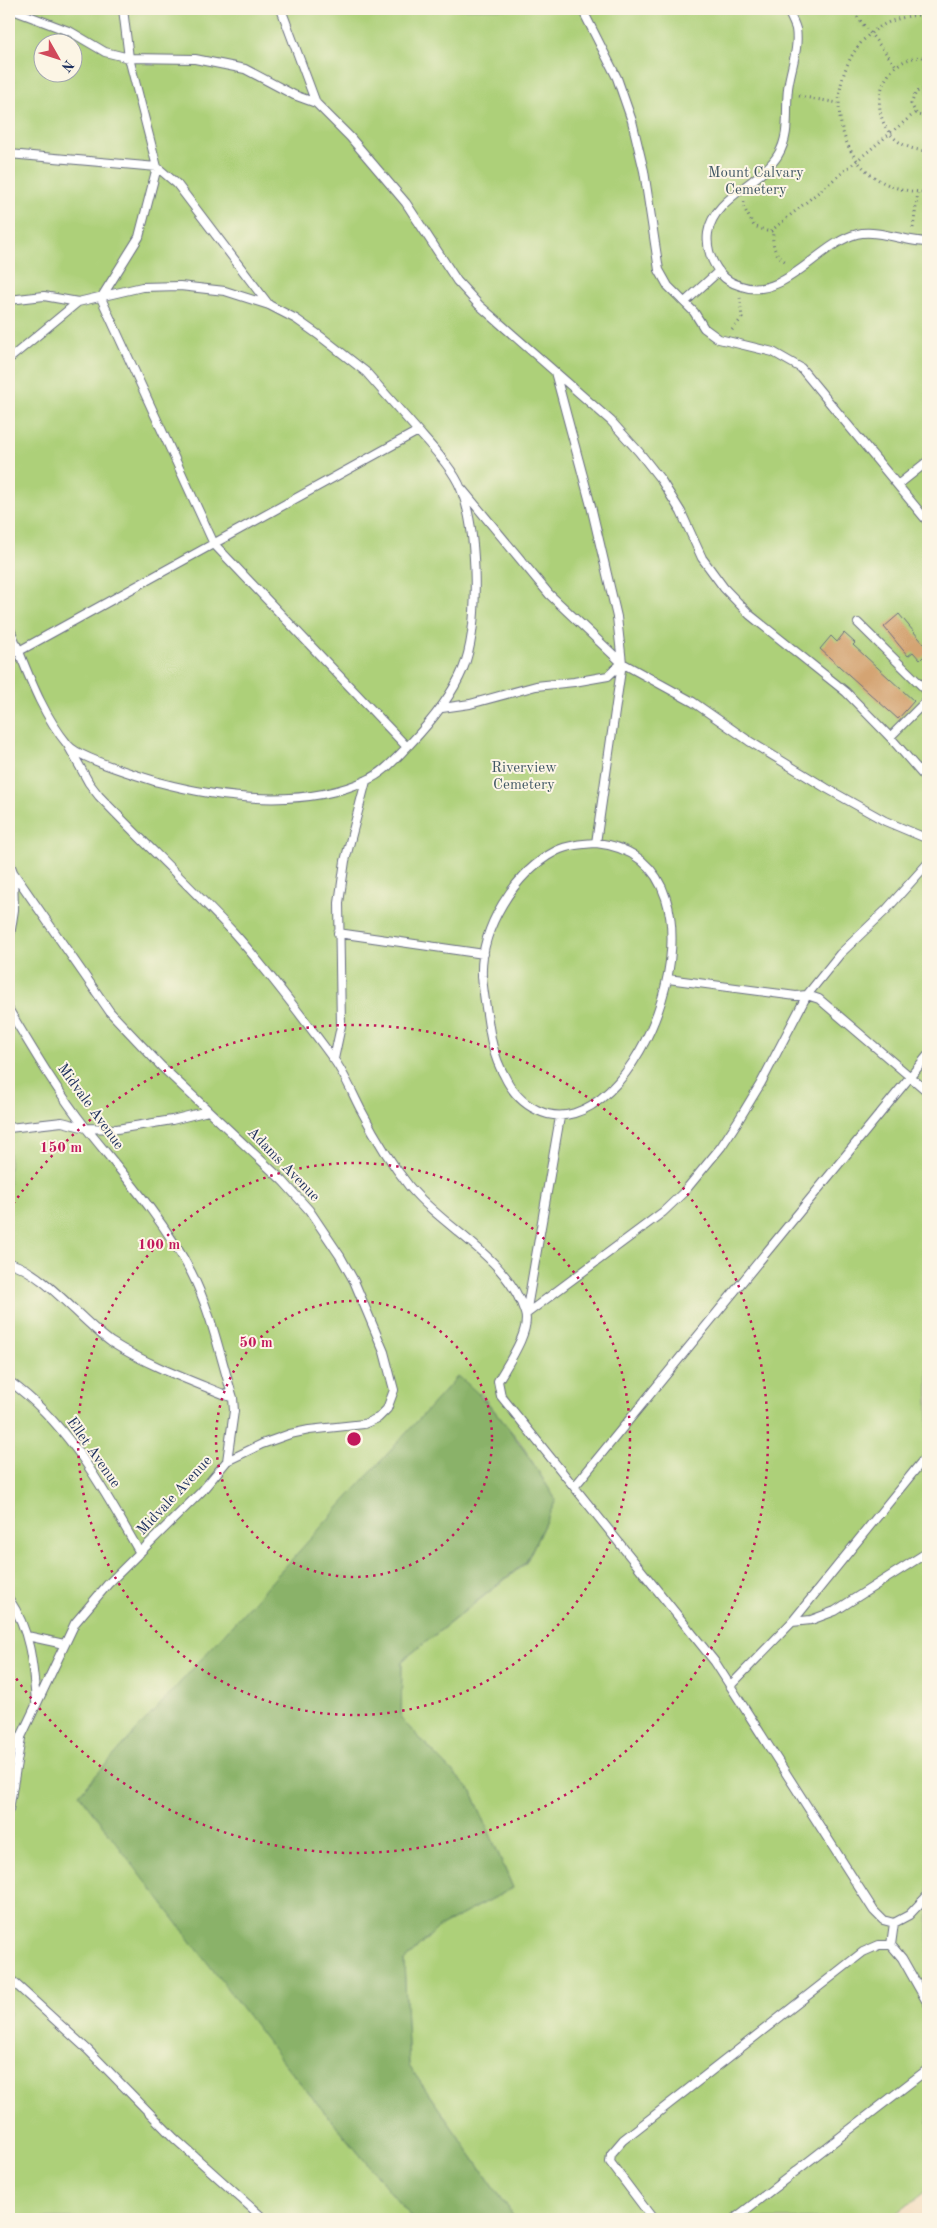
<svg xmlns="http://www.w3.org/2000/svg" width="937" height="2228" font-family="'Old Standard TT',serif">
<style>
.green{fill:#add079;stroke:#64806c;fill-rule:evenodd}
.forest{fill:#8ab269;stroke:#527064}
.building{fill:#d4a473}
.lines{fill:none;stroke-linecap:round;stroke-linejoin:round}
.service-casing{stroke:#676c80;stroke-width:10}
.path{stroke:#676c80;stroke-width:3;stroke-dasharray:1 4;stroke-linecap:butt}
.service{stroke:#fff;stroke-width:8}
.ring{fill:none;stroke:#c2185b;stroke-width:2.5;stroke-dasharray:2.5 5}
.labels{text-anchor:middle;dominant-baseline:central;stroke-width:4;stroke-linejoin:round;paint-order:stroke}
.park-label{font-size:15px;fill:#405765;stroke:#fcf5e5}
.street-label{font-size:15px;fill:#1b2f5e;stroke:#fcf5e5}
.centre{fill:#c2185b;stroke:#fcf5e5;stroke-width:2.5}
.ring-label{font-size:15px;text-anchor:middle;font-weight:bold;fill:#c2185b;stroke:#fcf5e5;stroke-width:4;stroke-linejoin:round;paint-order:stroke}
</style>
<rect width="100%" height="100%" fill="#fcf5e5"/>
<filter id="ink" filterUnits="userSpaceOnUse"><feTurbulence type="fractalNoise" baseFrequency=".02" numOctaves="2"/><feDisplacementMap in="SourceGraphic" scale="10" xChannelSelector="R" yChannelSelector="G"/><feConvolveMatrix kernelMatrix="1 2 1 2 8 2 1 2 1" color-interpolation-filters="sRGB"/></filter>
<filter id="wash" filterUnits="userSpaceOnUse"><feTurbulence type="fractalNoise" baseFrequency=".0096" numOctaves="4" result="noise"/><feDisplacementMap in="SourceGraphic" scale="20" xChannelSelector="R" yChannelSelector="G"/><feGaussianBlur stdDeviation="1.12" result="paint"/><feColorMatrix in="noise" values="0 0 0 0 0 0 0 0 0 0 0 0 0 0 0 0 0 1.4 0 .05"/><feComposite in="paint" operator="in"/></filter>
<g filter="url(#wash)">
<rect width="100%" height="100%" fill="#f3dcbe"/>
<path class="green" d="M9,9H928V2189L890,2219H516L409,2066L404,1961L439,1927L513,1888L472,1792L401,1719L402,1661L526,1563L556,1500L520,1442L480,1393L283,2062L413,2219H9ZM42,42H72V72H42Z"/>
<path class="forest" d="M458,1376C500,1409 528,1455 556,1500L526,1562L402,1661L401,1719L472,1792L513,1888L439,1927L404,1961L409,2066L516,2219H413L283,2062L79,1794Z"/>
<g id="blocks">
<path class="building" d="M899,614L928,649V652L920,660L913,652L908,656L884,627Z
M844,633L855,643L853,645L914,701L898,719L820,649L831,636L837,642Z"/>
</g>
</g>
<g filter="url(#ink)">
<use href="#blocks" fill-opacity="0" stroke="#676c80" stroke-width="1"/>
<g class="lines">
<defs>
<path id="service" d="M10,9L71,32L105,52L129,58L195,59L245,69L294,95L316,103L350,137L406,203L457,281L479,305L611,421L639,452L661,480L681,512L702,558L724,588L750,615L846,692L890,737L928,781
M123,9L129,58L157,167L177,184L269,305
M281,9L316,103
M582,9L617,78L632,121L644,171L659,270L668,286L694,312L704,328L719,339L773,352L801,368L928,522
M787,9C790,15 794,22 796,29C799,47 792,65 789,82C784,106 792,133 778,155C761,183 713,198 708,233C706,248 712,263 721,274C726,280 734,284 741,286C784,301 818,244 857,234C878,229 906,242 928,242
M9,154L157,167L139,237L101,298L214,544L407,747
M9,300L44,296L78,302
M685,302L719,271
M9,359L78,302L142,287L180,286L225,291L269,305L296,319L320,336L366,372L418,431
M555,372L591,506L617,617L622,663L596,843
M899,484L928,461
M462,489L549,594L622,663L693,702L749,741L826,788L885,821L928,839
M858,623L928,692
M9,627C26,667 39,710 68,745C78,758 139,776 158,782C221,799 305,809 367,780C384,773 396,758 409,745C430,723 451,698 463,669C480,627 478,532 461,489C454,470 432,447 418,431L19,651
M442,708L470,704L536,686L574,682L608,676L622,663
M890,737L928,699
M69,747L89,783L99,796C143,842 190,886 234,933C269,972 301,1015 332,1057C344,1072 352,1093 361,1110C375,1137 390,1162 409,1186C445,1230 507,1256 525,1313C531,1331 507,1365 498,1381L501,1396L715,1662L874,1911L883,1920L894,1923L909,1915L928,1895
M596,843C751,859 635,1159 537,1110C522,1103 511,1090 504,1075C493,1056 490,1035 487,1014C485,1001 483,989 482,976C480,929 514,873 556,851C568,845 582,844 596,843Z
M9,861L13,872L110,1012L162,1067L283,1181L309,1210L340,1256L354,1281L384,1352L394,1390L387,1409L378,1418L364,1424L309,1430L290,1434L262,1444L227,1461
M338,933L484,954
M9,942L14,910L13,872
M668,979L796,996L807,995L819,999L928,1092
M9,1010C33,1050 57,1091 86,1128C123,1174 163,1219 191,1272C211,1311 220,1356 233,1398L234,1411L227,1461L201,1492L108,1584L75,1623L21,1737L9,1751
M334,1059L341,1026L339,903L345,861L366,781
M9,1128L62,1122L86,1128L117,1129L172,1120L208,1111
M9,1263C43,1271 81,1321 111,1342C149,1366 192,1381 233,1398
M526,1314L663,1212L684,1192L721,1147L738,1121L761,1083L807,995L840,954L886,910L928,863
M526,1314L560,1117
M9,1381C70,1425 103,1489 140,1553
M575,1486L928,1055
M9,1599C31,1631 33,1666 36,1702
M792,1622L811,1620L835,1611L928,1552
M27,1636L64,1644
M730,1686L792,1622L928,1454
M9,1810L21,1738
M891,1945L894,1923
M9,1978L88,2050L174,2138L264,2219
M653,2219L610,2162L611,2154L623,2140L863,1952L879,1945H891L902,1958L928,2004
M734,2219L928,2069"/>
</defs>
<use href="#service" class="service-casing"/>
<path class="path" d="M851,9L897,67
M928,15C812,12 807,194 928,192
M928,57C867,53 860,148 928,151
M928,89L916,92L911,104L917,115L928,117
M799,96L838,103
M744,202L743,206L754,226L767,231H773C772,246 774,255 788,263
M913,228L918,193
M771,231L915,113
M732,330L742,318L740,298"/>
<use href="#service" class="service"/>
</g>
</g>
<g class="ring">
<circle cx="354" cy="1439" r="138"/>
<circle cx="354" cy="1439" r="276"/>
<path d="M9 1210A414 414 0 1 1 9 1668"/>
</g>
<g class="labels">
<g class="park-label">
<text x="756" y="173">Mount Calvary<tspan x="756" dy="17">Cemetery</tspan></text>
<text x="524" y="768">Riverview<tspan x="524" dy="17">Cemetery</tspan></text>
</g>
<g class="street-label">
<text transform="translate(90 1107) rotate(54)">Midvale Avenue</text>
<text transform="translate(283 1165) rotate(46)">Adams Avenue</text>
<text transform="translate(93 1453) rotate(55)">Ellet Avenue</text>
<text transform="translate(175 1496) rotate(-47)">Midvale Avenue</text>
</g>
</g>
<circle cx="354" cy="1439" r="8" class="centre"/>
<g class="ring-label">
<text x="61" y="1152">150 m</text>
<text x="159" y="1249">100 m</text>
<text x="256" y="1347">50 m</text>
</g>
<rect width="937" height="2228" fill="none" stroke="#fcf5e5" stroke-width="30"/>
<g transform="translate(58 58) rotate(129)"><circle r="24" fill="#fcf5e5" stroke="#a2a6af"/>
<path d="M0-4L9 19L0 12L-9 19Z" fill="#d1495b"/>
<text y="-8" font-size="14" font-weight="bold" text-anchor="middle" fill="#1b2f5e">N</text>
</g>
</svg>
